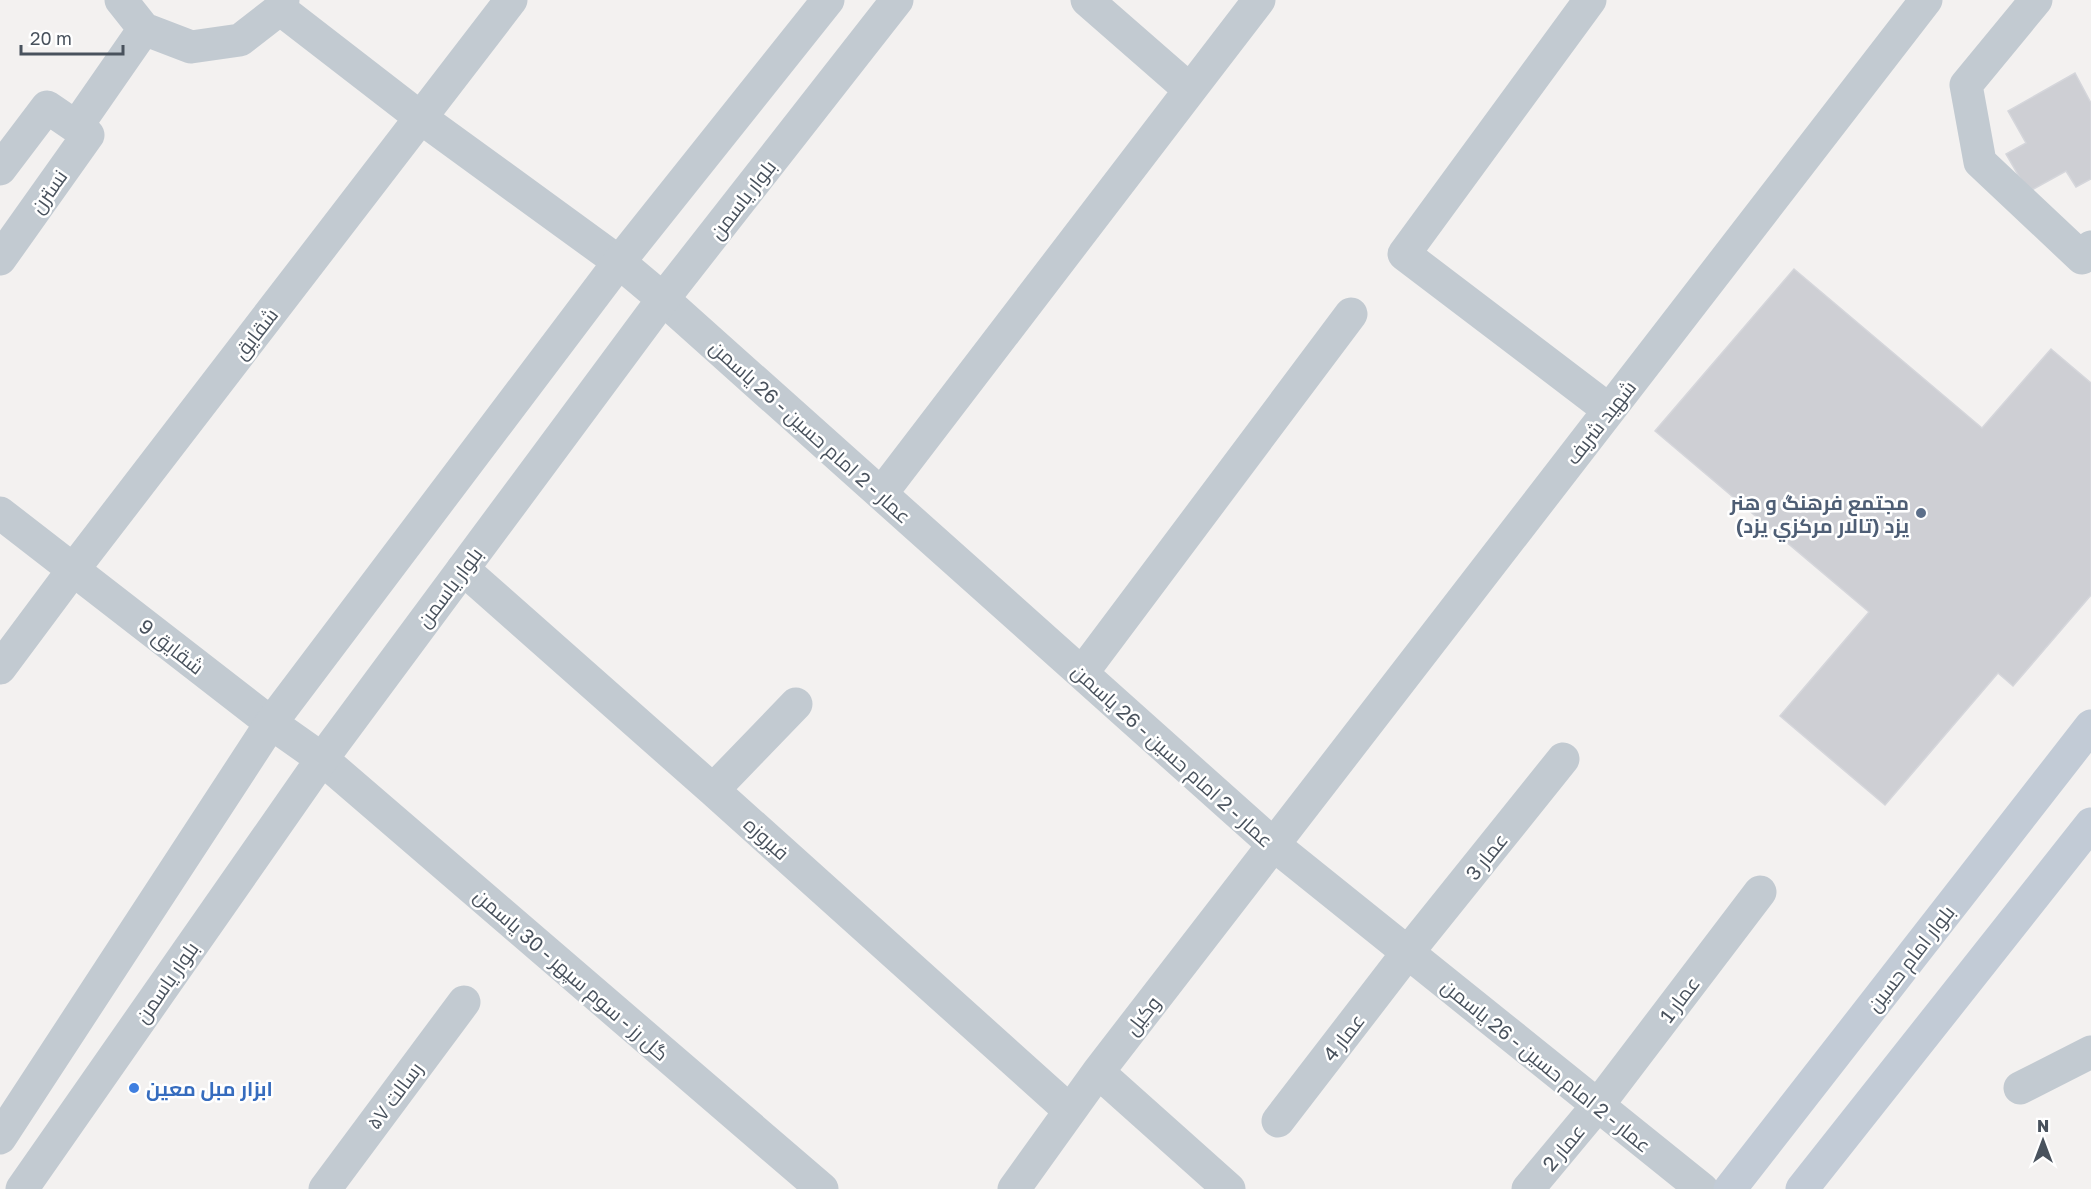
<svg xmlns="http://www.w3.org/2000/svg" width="2091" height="1189" font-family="'Golos Text',Cairo,sans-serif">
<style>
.building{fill:#cecfd4;stroke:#d5d6db;stroke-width:1.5}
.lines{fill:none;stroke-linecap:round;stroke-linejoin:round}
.minor{stroke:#c2cad1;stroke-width:33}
.tertiary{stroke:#c2cad1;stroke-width:33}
.secondary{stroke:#c2cbd6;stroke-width:33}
.service-dot{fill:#5c6f8a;stroke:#fff;stroke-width:2}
.shop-dot{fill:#3f7fe0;stroke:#fff;stroke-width:2}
.labels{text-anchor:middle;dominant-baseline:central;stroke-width:5;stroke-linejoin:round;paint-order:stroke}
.street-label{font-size:20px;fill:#49525d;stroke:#fff}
.service-label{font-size:20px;font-weight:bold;fill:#4e5e75;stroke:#fff;text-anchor:end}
.shop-label{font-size:20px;font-weight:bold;fill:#366cbe;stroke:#fff;text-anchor:start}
</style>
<rect width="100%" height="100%" fill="#f3f1f0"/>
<path class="building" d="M2075,73L2091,103V179L2076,187L2066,171L2028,192L2006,154L2026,143L2008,111Z
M1794,269L1982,428L2051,349L2091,383V595L2013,686L1998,673L1885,805L1780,716L1869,612L1655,431Z"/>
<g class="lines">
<path class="minor" d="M121,0L144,29L191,47L240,40L280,9L283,0
M1087,0L1190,90L1259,0
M1590,0L1404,254L1609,410
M2036,0L1966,85L1980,162L2082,258L2091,247
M280,9L421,118L619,262
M76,127L144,29
M0,169L47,107L88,135L0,259
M663,299L1274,845L1702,1189
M881,494L1190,90
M0,513L271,723
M463,569L713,790L1069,1110
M0,668L73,570L511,0
M1082,673L1351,314
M322,759L822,1189
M713,790L796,704
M1098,1072L1229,1189
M2020,1088L2091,1052
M1278,1121L1408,952L1563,759
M325,1189L464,1002
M1014,1189L1098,1072L1926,0
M1528,1189L1598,1105L1760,892"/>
<path class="tertiary" d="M619,262L663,299
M271,723L322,759
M0,1138L271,723L619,262L828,0
M22,1189L322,759L663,299L897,0"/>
<path class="secondary" d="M1730,1189L2091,726
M1802,1189L2091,824"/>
</g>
<circle class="service-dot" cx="1921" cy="513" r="6"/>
<circle class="shop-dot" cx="134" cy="1088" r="6"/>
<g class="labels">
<g class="street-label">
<text transform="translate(48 191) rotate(-55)">نسترن</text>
<text transform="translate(742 199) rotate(-52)">بلوار یاسمن</text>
<text transform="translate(255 333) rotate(-52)">شقایق</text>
<text transform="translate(1600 422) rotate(-52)">شهید شریف</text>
<text transform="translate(811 431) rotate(42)">عمار - 2 امام حسین - 26 یاسمن</text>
<text transform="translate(449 587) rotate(-53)">بلوار یاسمن</text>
<text transform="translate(172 646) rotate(38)">شقایق 9</text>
<text transform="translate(1173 755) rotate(42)">عمار - 2 امام حسین - 26 یاسمن</text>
<text transform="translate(767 838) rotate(42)">فیروزه</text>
<text transform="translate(1486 856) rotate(-51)">عمار 3</text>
<text transform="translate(1910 958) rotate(-52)">بلوار امام حسین</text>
<text transform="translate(572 974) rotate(41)">گل رز - سوم سپهر - 30 یاسمن</text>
<text transform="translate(166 982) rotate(-55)">بلوار یاسمن</text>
<text transform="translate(1679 999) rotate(-53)">عمار 1</text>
<text transform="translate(1142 1015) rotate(-52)">وکیل</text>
<text transform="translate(1343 1037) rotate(-52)">عمار 4</text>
<text transform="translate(1547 1065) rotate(39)">عمار - 2 امام حسین - 26 یاسمن</text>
<text transform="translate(394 1095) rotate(-53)">رسالت ۵۷</text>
<text transform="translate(1563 1147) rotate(-50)">عمار 2</text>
</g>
<g class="service-label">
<text x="1909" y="502">مجتمع فرهنگ و هنر<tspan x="1909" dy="23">یزد (تالار مركزي یزد)</tspan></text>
</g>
<g class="shop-label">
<text x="146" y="1088">ابزار مبل معین</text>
</g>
</g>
<g transform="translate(2043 1141)" stroke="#ffffff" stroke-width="4.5" paint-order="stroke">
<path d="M0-4.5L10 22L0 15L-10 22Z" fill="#49525d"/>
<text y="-9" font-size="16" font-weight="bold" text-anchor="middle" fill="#49525d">N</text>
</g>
<path d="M21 45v9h102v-9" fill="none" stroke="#49525d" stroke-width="3"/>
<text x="30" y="45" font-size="18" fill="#49525d" stroke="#ffffff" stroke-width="4.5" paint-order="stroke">20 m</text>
</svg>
